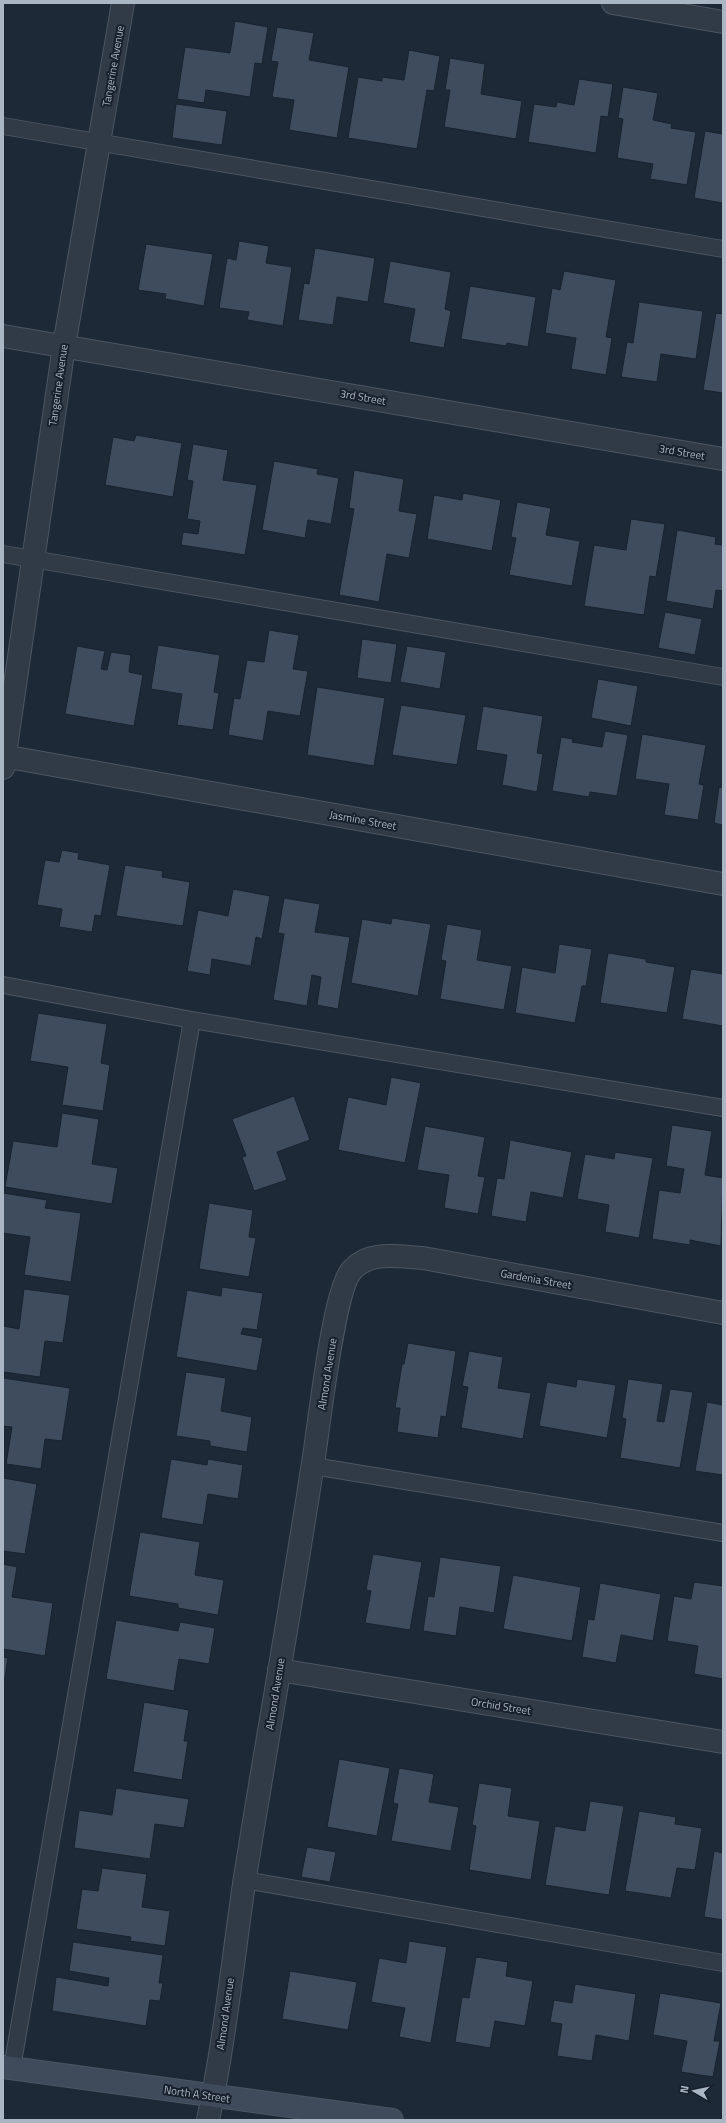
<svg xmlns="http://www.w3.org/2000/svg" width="726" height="2123" font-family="'Titillium Web',sans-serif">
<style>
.building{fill:#3e4c5d;stroke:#19222e}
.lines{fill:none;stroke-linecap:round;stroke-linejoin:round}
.lane-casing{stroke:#4c5663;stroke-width:18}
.street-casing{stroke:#4c5663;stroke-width:24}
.secondary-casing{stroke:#4c5663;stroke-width:24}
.lane{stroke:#313b48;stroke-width:16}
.street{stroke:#313b48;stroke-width:22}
.secondary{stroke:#3f4a5b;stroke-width:22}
.labels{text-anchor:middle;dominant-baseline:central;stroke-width:4;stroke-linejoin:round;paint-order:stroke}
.street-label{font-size:11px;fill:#abb6c5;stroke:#17202c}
</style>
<rect width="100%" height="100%" fill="#1e2937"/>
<path class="building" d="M235,21L268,27L262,64L255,63L250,97L206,90L204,103L177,99L185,47L230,53Z
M277,27L314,33L309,60L349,67L337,138L289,130L294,100L272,97L278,62L271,61Z
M409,50L440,56L434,91L427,90L417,149L348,138L358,77L382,81V77L404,80Z
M450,58L485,64L481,94L522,101L516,139L444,127L450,90H445Z
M579,79L613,84L608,117L601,116L596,153L528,142L534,104L556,107L557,102L574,105Z
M623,87L658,93L653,120L672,124L671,128L696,132L687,185L650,179L653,164L617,158L623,119L618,118Z
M176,104L227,111L222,145L172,138Z
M705,131L723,134V203L694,198Z
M239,241L269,246L266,263L292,267L283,326L247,320L249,312L219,308L227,258L236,260Z
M146,244L213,254L204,306L165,299L166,294L138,290Z
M315,248L375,258L368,302L337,297L333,325L298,320L304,283L309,284Z
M390,261L451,272L445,309L451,311L444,348L409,342L415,309L383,303Z
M564,271L616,280L606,337L612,338L606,375L571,369L576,338L545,333L552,288L560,290Z
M470,286L536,297L528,347L507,343L506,346L461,339Z
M639,302L703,311L696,359L661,354L657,382L621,377L627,342L633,343Z
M716,313L723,314V393L703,390Z
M136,435L182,443L173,497L105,485L113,437L134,441Z
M193,444L228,450L223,480L257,485L245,555L181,545L183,532L198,534L200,521L187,519L193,481L187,480Z
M274,461L318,469L317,474L339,478L331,524L308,520L305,538L262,530Z
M354,470L404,479L399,511L417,514L409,558L387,554L379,602L339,595L354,509L349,508Z
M463,493L501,500L492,551L427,539L434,495L462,500Z
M517,502L551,508L546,535L580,541L572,586L509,575L516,538L511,537Z
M631,519L665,524L656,577L650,576L644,615L584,606L594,545L626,550Z
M677,530L716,537L715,544L723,545V591L716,590L713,609L666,601Z
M665,612L702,619L695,655L658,648Z
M269,630L299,635L293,669L308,671L300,716L268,711L263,741L228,735L234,698L240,699L247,660L264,662Z
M362,639L397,644L391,683L357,678Z
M158,645L220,655L214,692L219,693L213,730L177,725L182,694L151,689Z
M77,646L105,651L101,669L107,670L111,652L131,655L129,672L143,675L134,726L65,714Z
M407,646L446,652L440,689L400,682Z
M598,679L638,686L631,726L591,718Z
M317,687L385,698L374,766L307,755Z
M401,705L466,715L457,765L392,755Z
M483,706L543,716L537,753L543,754L537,792L502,785L507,755L476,750Z
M605,731L628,735L617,796L590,792L589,797L552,791L561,737L573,739L572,742L602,747Z
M642,734L706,745L699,784L704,785L698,820L664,815L669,784L635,779Z
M719,787L723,788V825L714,823Z
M62,850L79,853L78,859L110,865L101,916L95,915L92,932L59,927L62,909L37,905L45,860L59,862Z
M125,865L163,871L162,877L190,882L183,926L116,916Z
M233,889L270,896L262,939L256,937L251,966L212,959L210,975L187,971L198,910L228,916Z
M284,898L320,904L315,932L350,937L338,1009L317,1005L321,977L312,975L307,1006L273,1000L284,934L278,933Z
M392,918L431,924L418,996L351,983L362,919L391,924Z
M447,924L482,930L477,960L512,966L504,1010L440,999L446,961L441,960Z
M559,944L592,949L586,986H582L575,1023L515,1013L522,967L555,973Z
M608,953L646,959V962L675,967L667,1013L600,1003Z
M691,969L723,974V1026L682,1019Z
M38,1013L107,1024L101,1063L110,1065L103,1111L62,1105L68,1067L30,1061Z
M391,1077L421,1083L405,1163L338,1150L348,1097L386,1105Z
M294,1096L310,1140L277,1152L287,1180L254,1191L242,1157L246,1156L232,1119Z
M62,1113L99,1119L92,1164L118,1168L112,1204L5,1187L13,1141L57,1147Z
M672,1125L712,1131L705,1175L723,1178L721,1246L690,1240V1245L652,1239L659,1190L680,1193L684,1169L666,1166Z
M425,1126L485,1137L478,1176L485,1177L478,1214L444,1208L449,1175L417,1170Z
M510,1140L572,1152L563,1198L531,1192L526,1222L491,1216L497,1178L504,1179Z
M615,1152L653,1158L639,1238L605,1232L609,1205L577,1199L585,1154L614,1159Z
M3,1193L47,1200L45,1208L81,1213L71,1282L24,1275L30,1237L3,1233Z
M209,1203L253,1210L249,1237L256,1238L249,1277L199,1269Z
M222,1287L263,1293L257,1330L243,1328L241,1334L263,1338L257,1371L176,1357L187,1290L221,1296Z
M24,1289L70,1295L63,1343L45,1341L40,1377L3,1372V1326L19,1329Z
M408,1343L456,1351L446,1417L441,1416L438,1438L397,1432L400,1408H395L402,1364H404Z
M469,1351L503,1357L498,1388L531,1393L523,1439L461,1428L468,1387L462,1386Z
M186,1372L226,1378L221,1411L252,1417L247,1452L210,1446V1441L176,1436Z
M3,1378L70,1388L62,1441L45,1439L41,1469L6,1464L12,1427L3,1426Z
M577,1379L616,1385L607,1438L539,1426L547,1382L576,1387Z
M628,1379L663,1384L657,1421L664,1422L670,1389L693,1392L680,1468L620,1458L626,1419L622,1418Z
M707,1402L723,1405V1475L695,1471Z
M171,1459L207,1465L208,1459L243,1465L238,1499L208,1494L203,1525L161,1518Z
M3,1478L37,1484L25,1554L3,1551Z
M140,1532L200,1542L195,1575L224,1580L218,1615L178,1608V1604L129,1596Z
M373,1554L422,1562L410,1630L365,1623L371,1591L366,1590Z
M440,1557L501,1566L494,1613L460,1607L456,1636L423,1631L428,1596L434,1597Z
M3,1564L17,1567L12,1597L53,1603L45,1656L3,1649Z
M513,1575L581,1587L572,1641L503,1629Z
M694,1582L723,1586V1679L694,1674L698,1646L667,1641L674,1596L691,1599Z
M600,1583L661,1594L653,1641L621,1635L616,1663L582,1657L588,1619L594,1620Z
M116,1620L178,1631L180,1622L215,1628L209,1664L179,1659L174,1691L106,1679Z
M3,1657L8,1658L3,1689Z
M144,1702L189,1710L184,1741H188L182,1780L133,1772Z
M339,1759L390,1768L377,1836L327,1827Z
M399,1768L434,1774L429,1802L459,1807L451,1851L391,1841L398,1804L393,1803Z
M479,1783L512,1788L508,1816L540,1821L531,1880L469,1870L476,1826L472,1825Z
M116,1788L189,1799L184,1828L155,1824L150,1859L74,1848L79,1810L112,1815Z
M590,1801L624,1806L609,1895L545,1885L555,1826L585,1831Z
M639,1811L676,1817L675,1824L702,1828L695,1870L677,1868L671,1898L625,1891Z
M307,1847L336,1852L330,1882L301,1877Z
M714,1851L723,1853V1920L704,1917Z
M102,1868L147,1874L142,1907L170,1911L165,1946L130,1941L131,1937L76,1929L82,1889L98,1891Z
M409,1941L447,1947L431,2043L399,2037L405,2008L371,2002L379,1958L406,1963Z
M73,1942L163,1955L159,1983H163L160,2001L150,2000L146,2026L52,2011L56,1977L108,1986L109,1978L69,1971Z
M476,1957L508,1962L506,1976L533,1981L525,2026L495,2021L490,2048L455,2042L462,1997L469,1998Z
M290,1971L357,1982L348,2030L282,2019Z
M575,1984L636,1994L629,2041L596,2035L592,2061L557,2056L562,2024L550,2022L554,2000L572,2003Z
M660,1993L721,2003L714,2041H720L713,2077L681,2072L687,2041L653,2035Z"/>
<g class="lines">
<defs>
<path id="lane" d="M3,126L723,249
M3,554L723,677
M3,985L192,1020L723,1108
M313,1466L723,1533
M245,1880L723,1963
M12,2068L192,1020"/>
<path id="street" d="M613,3L723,22
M3,336L723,459
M3,756L723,884
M3,768L64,346L123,3
M279,1670L723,1742
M208,2120C225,2040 233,1958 245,1877C267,1739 292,1601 313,1463C319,1428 333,1290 352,1270C370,1250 399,1257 423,1258L723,1313"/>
<path id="secondary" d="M3,2067L392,2120"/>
</defs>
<use href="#lane" class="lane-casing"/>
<use href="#street" class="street-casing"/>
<use href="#secondary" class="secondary-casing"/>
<use href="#lane" class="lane"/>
<use href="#street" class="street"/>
<use href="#secondary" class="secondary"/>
</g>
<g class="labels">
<g class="street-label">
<text transform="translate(113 66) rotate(-80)">Tangerine Avenue</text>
<text transform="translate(58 385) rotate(-82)">Tangerine Avenue</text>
<text transform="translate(363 397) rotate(10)">3rd Street</text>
<text transform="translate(682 452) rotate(10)">3rd Street</text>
<text transform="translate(363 820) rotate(10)">Jasmine Street</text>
<text transform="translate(536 1279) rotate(10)">Gardenia Street</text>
<text transform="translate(327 1374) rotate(-81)">Almond Avenue</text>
<text transform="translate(275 1694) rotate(-81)">Almond Avenue</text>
<text transform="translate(501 1706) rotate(9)">Orchid Street</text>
<text transform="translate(225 2014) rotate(-82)">Almond Avenue</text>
<text transform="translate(197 2094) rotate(8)">North A Street</text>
</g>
</g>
<rect width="726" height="2123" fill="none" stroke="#abb6c5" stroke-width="8"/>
<g transform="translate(694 2091) rotate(279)" stroke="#17202c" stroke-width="3" paint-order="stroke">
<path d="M0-3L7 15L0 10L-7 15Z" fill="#abb6c5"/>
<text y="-6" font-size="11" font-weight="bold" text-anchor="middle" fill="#abb6c5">N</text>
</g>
</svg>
